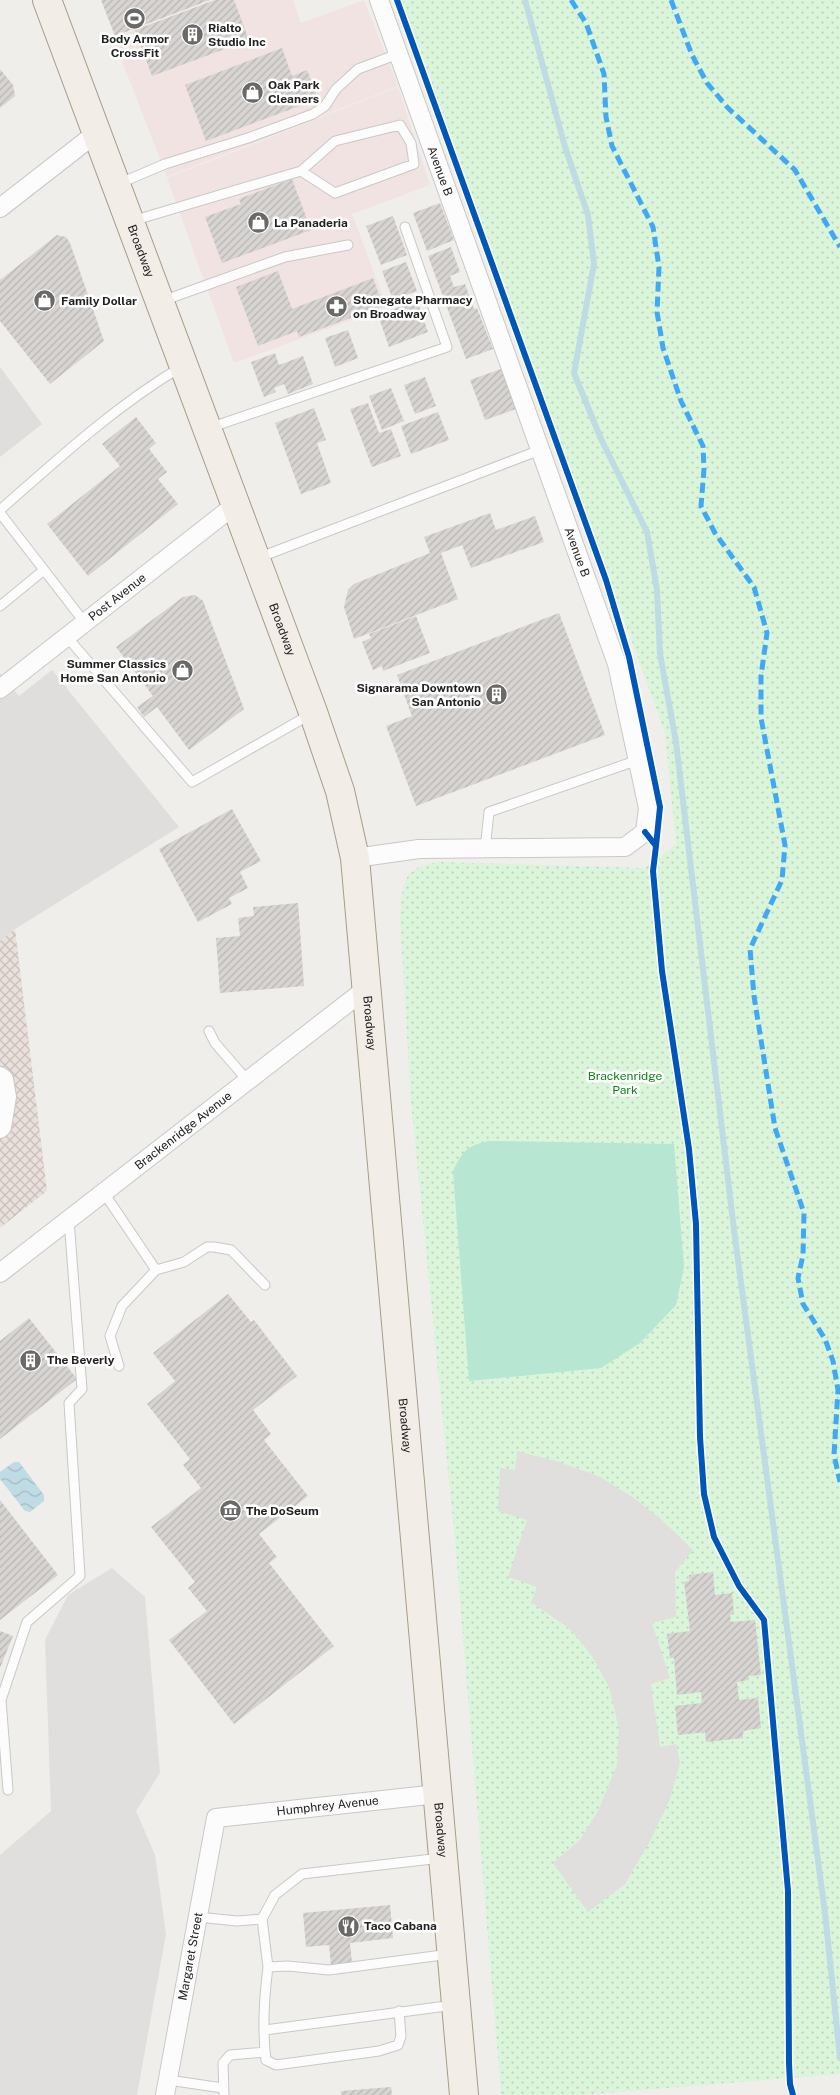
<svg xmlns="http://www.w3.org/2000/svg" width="840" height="2095" font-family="'Public Sans',sans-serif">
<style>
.residential{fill:#dfdedc}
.commercial{fill:#f1e3e1}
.military{fill:url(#military-cross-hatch)}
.park{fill:url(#park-dots)}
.pitch{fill:#b7e6d2}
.parking{fill:#e0dfde}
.water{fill:url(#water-waves)}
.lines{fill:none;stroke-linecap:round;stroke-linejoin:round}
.stream{stroke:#bfdbe3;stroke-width:6}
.building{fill:url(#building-hatch)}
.lane-casing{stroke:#c9c8c7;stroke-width:11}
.street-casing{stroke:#c9c8c7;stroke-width:20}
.primary-casing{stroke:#a79c86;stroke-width:30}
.lane{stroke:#fdfcfc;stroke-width:9}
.street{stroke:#fdfcfc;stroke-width:18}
.primary{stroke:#f3ede7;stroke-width:28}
.quiet{stroke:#3fa9f5;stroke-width:5;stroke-dasharray:10 5;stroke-linecap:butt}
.cycleway-casing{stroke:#fff;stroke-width:9}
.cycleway{stroke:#0057b8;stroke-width:6}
.labels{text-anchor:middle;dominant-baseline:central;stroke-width:5;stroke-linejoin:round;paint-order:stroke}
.poi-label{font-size:12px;font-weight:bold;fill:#222;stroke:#fff;text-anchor:start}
.street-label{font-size:12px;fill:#222;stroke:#fff}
.park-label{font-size:12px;fill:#0c8416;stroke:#fff}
</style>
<defs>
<pattern id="military-cross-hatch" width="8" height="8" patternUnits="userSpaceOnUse" patternTransform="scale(1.25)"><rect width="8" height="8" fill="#eae0db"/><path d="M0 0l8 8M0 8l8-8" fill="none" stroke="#c8c0bc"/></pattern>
<pattern id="park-dots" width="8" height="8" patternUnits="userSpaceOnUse" patternTransform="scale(1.25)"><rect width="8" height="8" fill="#daf5da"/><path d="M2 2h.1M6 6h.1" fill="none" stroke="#bbd2bb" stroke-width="1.8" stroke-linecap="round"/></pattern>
<pattern id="water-waves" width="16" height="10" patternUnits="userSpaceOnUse" patternTransform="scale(1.25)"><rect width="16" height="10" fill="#bfdbe3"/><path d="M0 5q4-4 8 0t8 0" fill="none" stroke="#a4bcc2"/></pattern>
<pattern id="building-hatch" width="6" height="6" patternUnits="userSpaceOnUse" patternTransform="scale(1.25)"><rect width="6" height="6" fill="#d7d4d2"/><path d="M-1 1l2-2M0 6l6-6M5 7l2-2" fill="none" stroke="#b8b6b4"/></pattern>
</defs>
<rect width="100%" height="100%" fill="#f0eeeb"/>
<path class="residential" d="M0,367L42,424L0,457Z
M52,670L179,827L15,929L0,941V673L19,696Z"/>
<path class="commercial" d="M214,0H293L301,23L364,0L398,86L167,177L113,38Z
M398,87L430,185L352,214L387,307L234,363L167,178Z"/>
<path class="military" d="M15,929L47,1191L0,1228V941Z"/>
<path class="park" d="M400,0H840V2074L580,2095H501L455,1541L411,1102L400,919C403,885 400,867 439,862L645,868L676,844L665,733Z"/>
<path class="pitch" d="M489,1141L674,1144L684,1267L676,1305L640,1343L601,1368L469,1381L453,1171C463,1150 467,1146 489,1141Z"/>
<path class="parking" d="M517,1451L559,1462L598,1476L634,1498L662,1520L693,1550L675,1572L676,1617L652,1623L670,1678L651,1684L660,1747L676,1744L680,1763L670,1799L650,1841L625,1884L588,1912L553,1863L580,1840L598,1811L617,1765L619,1728L609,1687L592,1656L570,1629L531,1602L537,1587L508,1577L527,1520L498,1511L500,1468L515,1470Z
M112,1568L145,1597L160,1773L136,1811L155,1855L166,1934L137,2095H0V1855L51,1811L45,1640L68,1595Z"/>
<path class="water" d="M14,1462H19L44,1495V1501L30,1512L25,1511L0,1479V1472Z"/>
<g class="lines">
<path class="stream" d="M525,0L565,147L588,215L594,264L574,373L601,439L647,532L657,590L660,654L676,742L734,1230L825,1913L840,2058"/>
</g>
<path class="building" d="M101,0H210L115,36Z
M215,0H234L249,40L152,76L135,30Z
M282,48L292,76L307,70L318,99L206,141L185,85Z
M0,69L13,85L15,96L0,108Z
M292,179L311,230L222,263L205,217L241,204L239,199Z
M440,203L454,240L427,251L413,213Z
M393,216L407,255L381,265L366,226Z
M57,235L66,237L70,243L104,341L50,384L0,321V280Z
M451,247L460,272L450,276L454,287L465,284L474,309L477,308L493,349L466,359L428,256Z
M406,262L417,291L393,300L382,271Z
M278,271L292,309L373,278L383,306L299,337L297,331L258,346L236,287Z
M417,300L428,332L389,347L378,315Z
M348,330L358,358L335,367L325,338Z
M275,353L279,365L303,356L313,384L288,394L284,384L274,388L276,392L264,397L251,362Z
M501,369L516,409L485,420L470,380Z
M425,377L436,406L415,414L404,385Z
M391,388L404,421L382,430L369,396Z
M368,403L379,433L391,429L401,456L372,467L350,409Z
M314,408L326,440L317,443L331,483L301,494L275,423Z
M438,412L449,440L411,454L401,426Z
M136,417L156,443L149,449L167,472L158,479L178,504L88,576L47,524L120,466L102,444Z
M490,513L496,530L535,516L544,542L471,568L462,545L441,553L458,599L354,639L344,607L348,590L354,584L430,553L424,537Z
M195,595L203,601L244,709L189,750L157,707L144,717L137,707L153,696L116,647L183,597Z
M559,613L605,735L416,806L386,726L412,716L397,675Z
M416,616L430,653L383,671L382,666L373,670L362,642L371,638L369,634Z
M232,809L261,861L240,872L248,888L229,898L232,904L198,922L159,849Z
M298,903L304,986L220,993L216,938L240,936L238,918L254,916L253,907Z
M228,1294L251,1322L254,1320L297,1376L253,1410L271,1434L264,1440L308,1496L259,1534L277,1557L269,1563L334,1646L234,1724L169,1640L207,1611L188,1588L195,1582L151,1527L201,1488L183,1465L190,1459L147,1404L175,1381L153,1353Z
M29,1318L77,1379L0,1439V1341Z
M0,1500L58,1575L0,1620Z
M713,1572L715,1595L732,1593L734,1614L730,1615L731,1622L755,1620L761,1675L748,1676L749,1680L737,1682L739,1700L758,1698L761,1728L743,1731V1738L706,1742L705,1732L678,1735L675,1706L702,1703L701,1692L677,1695L674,1658H670L667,1634L690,1631L684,1582L689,1581V1575Z
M0,1631L13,1636L0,1668Z
M390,1905L393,1938L350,1943L352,1963L331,1965L329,1945L306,1947L303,1913Z
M391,2087L392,2095H341V2091Z"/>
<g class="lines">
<defs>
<path id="lane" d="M118,184L165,164L248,138L313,114L325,106L336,89L358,69L398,54
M132,221L301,171L335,141L400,125L411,143L414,164L335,193L301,171
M162,301L285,257L348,245
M209,428L447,347L405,227
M0,510C58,459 114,407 181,367
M0,513L85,623
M258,558L540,450
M0,606L44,570
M67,637L192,782L311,714
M485,850L489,812L638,760
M209,1031L215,1043L248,1081
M104,1193L156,1270L122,1306L110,1336L119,1366
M156,1270L184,1262L207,1247H214L231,1250L265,1285
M8,1790L1,1700L27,1622L80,1576L69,1403L82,1389L69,1220
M198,1917L237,1921L262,1919L275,1895L302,1874L441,1858
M262,1919L268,1967L288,1966L329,1970L450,1954
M268,1967C264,1998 262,2029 266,2060L276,2065L379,2051L398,2045L401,2036L399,2011
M265,2030L454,2005
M168,2080L223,2088
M224,2095L223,2063L230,2055L265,2052"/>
<g id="street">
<path d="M0,208L95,134"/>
<path id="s1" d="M0,689L235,505"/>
<path d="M355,858L419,849L625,847L645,832L648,808L617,664L379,0"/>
<path d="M0,1076L4,1079L7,1097L2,1127L0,1129"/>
<path id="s2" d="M0,1273L367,988"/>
<path id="s3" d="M165,2095L216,1818L438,1794"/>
</g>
<g id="primary">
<path id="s4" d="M47,0L313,712L340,791L355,858L464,2095"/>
</g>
</defs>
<use href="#lane" class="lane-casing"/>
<use href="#street" class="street-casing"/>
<use href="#primary" class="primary-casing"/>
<use href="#lane" class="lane"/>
<use href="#street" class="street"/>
<use href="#primary" class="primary"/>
<path class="quiet" d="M571,0L586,23L604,74L606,117L612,146L653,227L659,267L657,312L663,348L681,401L703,446L704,469L701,506L715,533L754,587L767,633L761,676V718L785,845L782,880L750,949L754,996L775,1128L804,1213L803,1255L798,1278L803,1304L825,1339L833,1361L838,1390L834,1455L840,1482
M671,0L692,55L707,83L728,108L795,170L840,247"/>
<defs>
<path id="cycleway" d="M397,0L606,580L629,657L660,807L656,846
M645,832L656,846L653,871L662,971L689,1149L696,1224L700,1437L704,1494L714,1537L739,1586L764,1620L788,1891L789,2063L790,2084L793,2095"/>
</defs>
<use href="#cycleway" class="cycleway-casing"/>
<use href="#cycleway" class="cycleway"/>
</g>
<defs>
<symbol id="stadium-disc" viewBox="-11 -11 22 22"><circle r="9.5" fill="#6a6968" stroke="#fff"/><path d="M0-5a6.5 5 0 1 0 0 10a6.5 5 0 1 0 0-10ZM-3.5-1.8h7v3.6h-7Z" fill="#fff"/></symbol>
<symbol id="building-disc" viewBox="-11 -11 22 22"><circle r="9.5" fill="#6a6968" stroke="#fff"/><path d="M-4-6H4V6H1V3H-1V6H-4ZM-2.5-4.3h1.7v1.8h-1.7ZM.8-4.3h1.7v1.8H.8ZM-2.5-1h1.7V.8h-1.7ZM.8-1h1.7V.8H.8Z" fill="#fff"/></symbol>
<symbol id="shop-disc" viewBox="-11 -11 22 22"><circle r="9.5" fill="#6a6968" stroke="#fff"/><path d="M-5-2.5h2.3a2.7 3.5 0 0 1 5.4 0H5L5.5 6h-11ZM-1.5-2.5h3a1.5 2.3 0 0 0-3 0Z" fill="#fff"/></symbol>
<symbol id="pharmacy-disc" viewBox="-11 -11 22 22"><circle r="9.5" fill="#6a6968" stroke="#fff"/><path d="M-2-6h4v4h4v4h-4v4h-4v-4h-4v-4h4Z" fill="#fff"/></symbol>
<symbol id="museum-disc" viewBox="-11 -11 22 22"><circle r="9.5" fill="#6a6968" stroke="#fff"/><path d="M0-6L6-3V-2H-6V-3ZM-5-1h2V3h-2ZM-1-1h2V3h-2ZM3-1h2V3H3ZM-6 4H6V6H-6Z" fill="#fff"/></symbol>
<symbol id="restaurant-disc" viewBox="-11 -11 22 22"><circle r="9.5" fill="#6a6968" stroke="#fff"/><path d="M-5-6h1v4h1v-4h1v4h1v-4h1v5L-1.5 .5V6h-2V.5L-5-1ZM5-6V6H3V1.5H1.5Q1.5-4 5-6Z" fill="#fff"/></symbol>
</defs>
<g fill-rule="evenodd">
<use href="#stadium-disc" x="122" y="6" width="25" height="25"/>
<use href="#building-disc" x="180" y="22" width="25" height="25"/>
<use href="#shop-disc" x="240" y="80" width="25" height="25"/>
<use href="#shop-disc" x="246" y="210" width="25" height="25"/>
<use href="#shop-disc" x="32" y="288" width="25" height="25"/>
<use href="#pharmacy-disc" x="324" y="294" width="25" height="25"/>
<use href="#shop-disc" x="170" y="658" width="25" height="25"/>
<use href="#building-disc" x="484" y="682" width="25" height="25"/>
<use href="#building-disc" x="18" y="1348" width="25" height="25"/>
<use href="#museum-disc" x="218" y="1498" width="25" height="25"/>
<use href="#restaurant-disc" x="336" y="1914" width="25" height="25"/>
</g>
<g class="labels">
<g class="poi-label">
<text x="208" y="28">Rialto<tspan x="208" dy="14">Studio Inc</tspan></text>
<text x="135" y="39" text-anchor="middle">Body Armor<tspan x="135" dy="14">CrossFit</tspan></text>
<text x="268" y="85">Oak Park<tspan x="268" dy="14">Cleaners</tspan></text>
<text x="274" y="223">La Panaderia</text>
<text x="353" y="300">Stonegate Pharmacy<tspan x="353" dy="14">on Broadway</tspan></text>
<text x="61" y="301">Family Dollar</text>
<text x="166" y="664" text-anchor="end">Summer Classics<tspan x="166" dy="14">Home San Antonio</tspan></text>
<text x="481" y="688" text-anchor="end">Signarama Downtown<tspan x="481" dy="14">San Antonio</tspan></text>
<text x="47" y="1360">The Beverly</text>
<text x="246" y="1511">The DoSeum</text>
<text x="364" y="1926">Taco Cabana</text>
</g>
<g class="street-label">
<text transform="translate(440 171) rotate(70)">Avenue B</text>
<text stroke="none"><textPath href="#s4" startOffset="268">Broadway</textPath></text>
<text transform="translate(577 552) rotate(70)">Avenue B</text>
<text stroke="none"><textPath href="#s1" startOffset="149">Post Avenue</textPath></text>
<text stroke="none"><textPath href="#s4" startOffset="672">Broadway</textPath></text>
<text stroke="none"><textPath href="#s4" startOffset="1078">Broadway</textPath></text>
<text stroke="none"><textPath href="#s2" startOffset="232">Brackenridge Avenue</textPath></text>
<text stroke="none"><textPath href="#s4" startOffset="1482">Broadway</textPath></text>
<text stroke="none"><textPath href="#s3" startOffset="394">Humphrey Avenue</textPath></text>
<text stroke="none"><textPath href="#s4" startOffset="1888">Broadway</textPath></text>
<text stroke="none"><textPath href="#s3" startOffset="141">Margaret Street</textPath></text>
</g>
<g class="park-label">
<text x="625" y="1076">Brackenridge<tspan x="625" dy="14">Park</tspan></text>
</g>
</g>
</svg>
